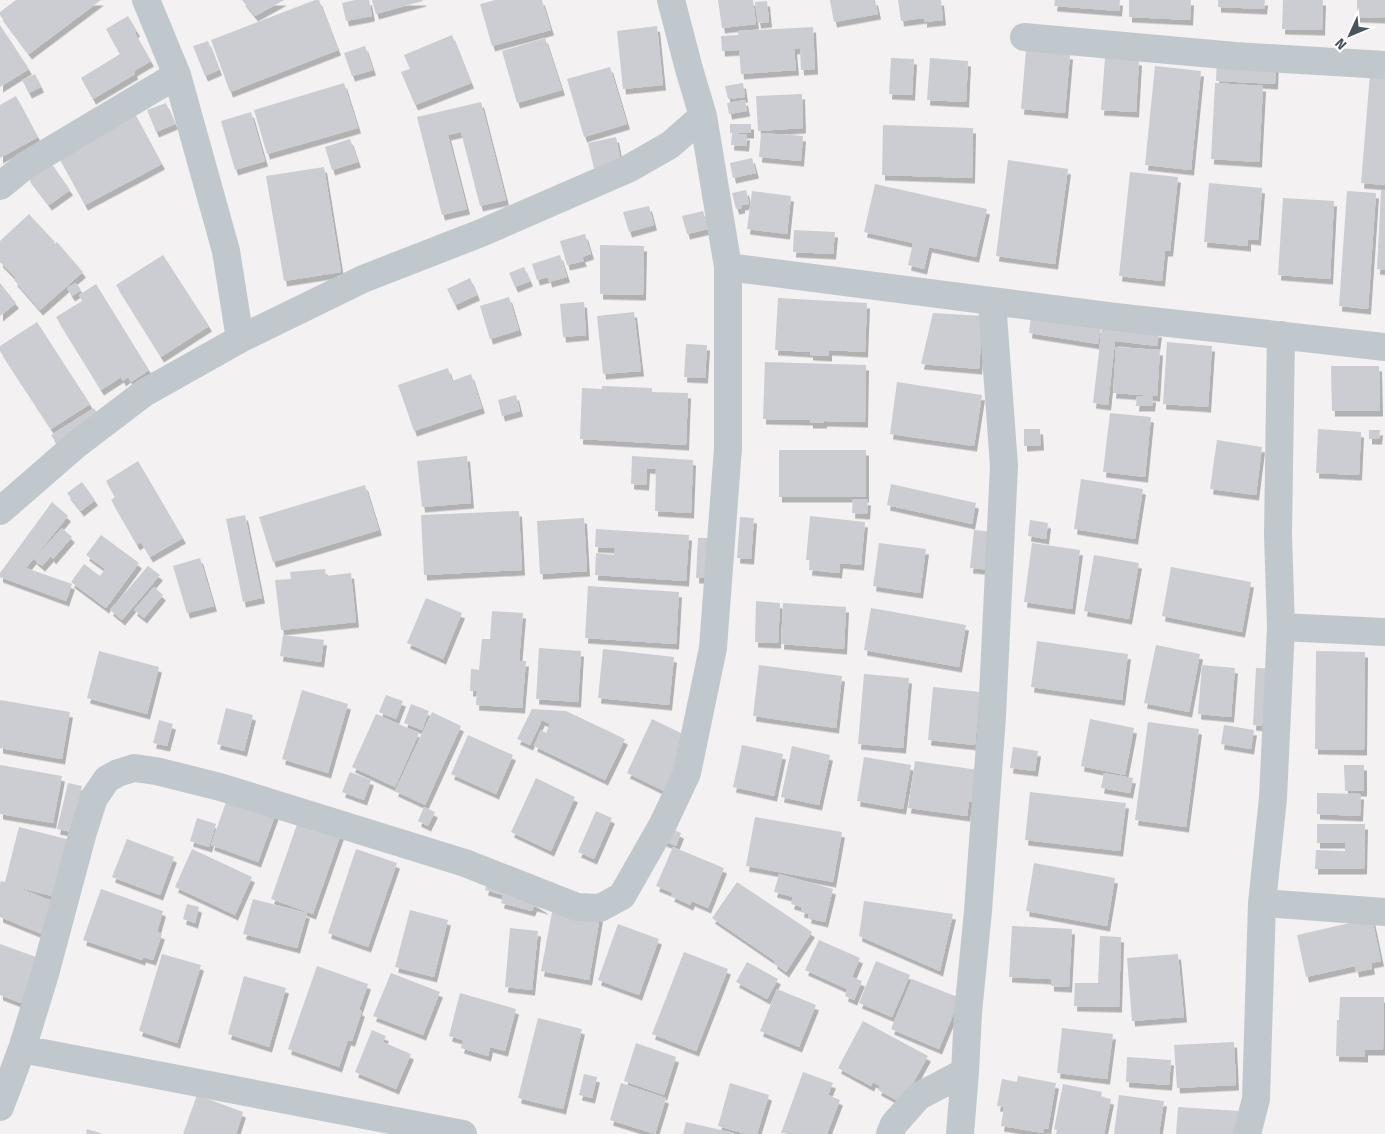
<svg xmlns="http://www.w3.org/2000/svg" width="1385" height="1134" font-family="'Fira Sans',sans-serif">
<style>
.building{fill:#cbcdd2;filter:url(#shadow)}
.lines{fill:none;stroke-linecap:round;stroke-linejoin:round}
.minor{stroke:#c0c8ce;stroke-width:28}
</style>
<defs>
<filter id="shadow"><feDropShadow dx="3" dy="5.5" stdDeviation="0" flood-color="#0004"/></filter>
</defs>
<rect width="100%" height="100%" fill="#f3f1f1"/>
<path class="building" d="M16,0H101L29,54L0,15V12Z
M242,0H284L255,16Z
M315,0H319L338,50L230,92L211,40Z
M355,0H369L372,16L346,21L342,3Z
M372,0H423V1L376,14Z
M495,0H542L551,30L492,46L480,4Z
M718,0H753L756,24L722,28Z
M830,0H875L878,14L834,22Z
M898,0H941L943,20L924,22V18L901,21Z
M1055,0H1120L1119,11L1054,6Z
M1129,0H1191L1190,20L1129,17Z
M1218,0H1265L1264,9L1218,7Z
M1283,0H1323L1322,30L1282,29Z
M1357,0H1385V18L1357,17Z
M767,1L769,22L758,23L755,2Z
M128,16L137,31L135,33L151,61L134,71L135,74L93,99L81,78L120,54L106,29Z
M0,25L29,69L0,87Z
M657,26L663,85L623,89L617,31Z
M813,27L815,69L801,70L800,48L794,49L796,70L741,74L739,50L722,51L721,36L738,35V31Z
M452,35L471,83L415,105L401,72L410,69L404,55Z
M545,38L562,90L517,103L502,51Z
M208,41L219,70L205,76L193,46Z
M365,46L373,70L352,76L344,53Z
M1026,50L1070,54L1065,113L1021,109Z
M1217,57L1276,59L1275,84L1216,81Z
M891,58L914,59L912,95L889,94Z
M930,58L968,61L966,102L927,100Z
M1105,58L1139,60L1136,112L1101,110Z
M1155,66L1201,71L1191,170L1145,165Z
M610,67L627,124L584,137L567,79Z
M35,74L41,87L29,93L22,80Z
M1370,74L1385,76V185L1361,183Z
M344,83L358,128L267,154L254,110Z
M743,83L745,97L728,99L725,86Z
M1215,83L1263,86L1259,162L1211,159Z
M802,94L803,128L758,131L756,96Z
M16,96L38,137L0,158V105Z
M745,100L747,111L729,114L727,103Z
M481,102L506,200L480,206L461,132L448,135L467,209L442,215L417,117Z
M166,103L175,124L156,132L147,110Z
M134,112L162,164L85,205L57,154Z
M251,112L265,161L235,170L221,121Z
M730,124H751V133H730Z
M883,125L973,128L972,178L882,175Z
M732,133L747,135L746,146L731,145Z
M761,133L803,136L801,161L759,157Z
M616,137L621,163L595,173L588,143Z
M350,139L358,162L332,170L325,147Z
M752,158L756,173L733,178L730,163Z
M49,160L70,190L49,205L27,176Z
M1008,160L1068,169L1055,264L996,256Z
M324,167L341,272L284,281L266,176Z
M1130,172L1178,177L1170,251H1165L1162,281L1119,276Z
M1209,183L1262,188L1258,240L1248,239V246L1204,242Z
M875,184L987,209L976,257L929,247L924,269L908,265L913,243L864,232Z
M746,190L749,204L742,205V208L736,209L732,193Z
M1381,190H1385V270L1377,269Z
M752,191L791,196L787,234L747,229Z
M1347,191L1376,193L1368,309L1339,306Z
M1283,198L1334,201L1330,279L1278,275Z
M649,206L654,225L629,232L623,212Z
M703,211L708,229L687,234L682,216Z
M29,214L55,242L27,268L57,242L83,272L40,310L14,280L16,278L0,262V241Z
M794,230L835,232L833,254L793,252Z
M585,234L591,254L582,257L584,261L567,265L560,241Z
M600,245L644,246L643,295L600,294Z
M163,255L209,326L161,357L116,285Z
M560,255L567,277L549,282L548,277L537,280L532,264Z
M524,267L530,281L515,287L509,273Z
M470,278L477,295L455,305L447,289Z
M0,283L16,303L0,316Z
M76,283L81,290L72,296L67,288Z
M96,284L149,370L131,382L128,377L123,381L121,377L101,390L56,317L82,301L79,295Z
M509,297L519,330L490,339L480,306Z
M778,298L867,303L865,352L829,350V356L810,355V352L775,350Z
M584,302L586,335L563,337L560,304Z
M634,312L641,371L603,374L597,316Z
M933,313L983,316L979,369L921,364Z
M1031,317L1101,328L1098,344L1029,333Z
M37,322L90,404L51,429L0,351V346Z
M1102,326L1159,332L1157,346L1115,341L1108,405L1093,403Z
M1167,342L1212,346L1208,407L1163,404Z
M686,344L707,345L705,378L684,377Z
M1116,347L1160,350L1157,396L1113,393Z
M765,362L866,365L865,422L824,421V423H810V420L763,419Z
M1331,366H1379L1380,411H1332Z
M448,368L452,381L471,374L482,408L414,431L398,385Z
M897,382L982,395L974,446L890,434Z
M602,386L652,388V392L688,393L686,445L580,439L582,388L602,389Z
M516,395L520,411L502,416L498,400Z
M1137,396L1153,397L1152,406H1136Z
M94,408L104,423L61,450L51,435Z
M1110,413L1151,417L1145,477L1103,472Z
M1024,429H1040L1041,445L1024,446Z
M1318,429L1361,432L1359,475L1316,473Z
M1369,430H1380L1379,439H1369Z
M1217,440L1262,447L1256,495L1210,489Z
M779,450H866V497H779Z
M467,456L471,503L422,507L417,461Z
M632,456L693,460L691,513L655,511L656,469L647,468L646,485L631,484Z
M138,461L183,538L150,557L141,542L137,545L111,500L115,497L106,481Z
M1081,479L1143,489L1135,539L1074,529Z
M82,482L95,500L81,511L67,493Z
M891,484L976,503L972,524L887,505Z
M365,485L379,530L273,562L259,517Z
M853,499L868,500L867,514L852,513Z
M52,502L68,516L26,568L72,584L66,601L0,577V573Z
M519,511L522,570L424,575L421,515Z
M245,515L262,598L243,602L226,519Z
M810,516L865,522L861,565L840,563L839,573L809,570L810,560H806Z
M740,517L754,518L751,559L737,558Z
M584,518L587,571L540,574L537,521Z
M1030,520L1048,523L1046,539L1028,536Z
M62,528L72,537L53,559L51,556L42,566L34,559Z
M596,529L689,535L686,581L595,575L596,553L614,555V548L595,547Z
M974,530L996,532L992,570L970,568Z
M101,535L139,563L106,608L71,582L84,564L100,576L105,569L86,555Z
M698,538H714L713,578H696Z
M879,543L926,549L920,593L873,586Z
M1032,543L1080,550L1072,609L1024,602Z
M1094,555L1139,563L1129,619L1084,611Z
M200,558L214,606L187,613L173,566Z
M148,566L160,575L122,620L110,610Z
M1171,567L1251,582L1242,632L1162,616Z
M325,569L326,576L351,573L356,622L281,630L275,580L291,579L290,572Z
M588,586L679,592L676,644L585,638Z
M154,587L163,595L144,618L134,610Z
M426,598L462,613L443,659L407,643Z
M756,601L780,603L778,643L755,642Z
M783,603L846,607L844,649L781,644Z
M871,608L966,625L959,667L864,650Z
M492,611L523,613L519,661H526L522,708L476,705L477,691H470L471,669L479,670L482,639H490Z
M283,635L324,640L321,662L280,656Z
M1037,641L1128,654L1122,700L1031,687Z
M1156,645L1200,654L1189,712L1144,703Z
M539,648L581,651L578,702L536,699Z
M603,649L674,657L669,705L598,698Z
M99,651L159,667L147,714L87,698Z
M1316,651L1365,652L1364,750L1315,749Z
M759,665L842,676L836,728L753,716Z
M1202,665L1235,668L1231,717L1198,714Z
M1256,668L1275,669L1272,727L1253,725Z
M864,674L909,678L903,748L858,744Z
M933,687L980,692L975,745L928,740Z
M302,690L348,704L328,773L282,759Z
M386,695L403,701L396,719L379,712Z
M0,700L70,712L62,759L0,748Z
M411,704L429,711L422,730L404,723Z
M226,708L253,715L244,751L217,744Z
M532,709L566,711L625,739L605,780L534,746L541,730L546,733L550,724L542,720L530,745L517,739Z
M432,712L461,726L425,805L395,791Z
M376,714L419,733L395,787L352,767Z
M652,719L689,737L664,791L627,773Z
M1090,719L1134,728L1125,775L1081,766Z
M159,720L173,724L167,746L153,743Z
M1148,722L1199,729L1186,827L1135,820Z
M1224,725L1254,730L1251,749L1221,744Z
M468,735L513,755L496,794L451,774Z
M742,745L783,754L774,796L733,787Z
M792,746L830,755L819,805L781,797Z
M1013,747L1038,751L1035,771L1010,768Z
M864,757L911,765L903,809L857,801Z
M915,761L979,770L975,802H969L967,816L908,808Z
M0,765L62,776L53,823L0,814Z
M1344,765H1364V791H1345Z
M350,772L371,780L364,800L342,792Z
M1104,773L1133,778L1130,793L1101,788Z
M536,778L575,797L551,851L511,832Z
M68,783L82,786L72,832L57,829Z
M1030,792L1126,803L1120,851L1025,840Z
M1317,793L1361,794L1360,816L1317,814Z
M228,796L276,813L258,862L211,845Z
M424,807L435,812L428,826L418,821Z
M302,810L344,825L313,914L271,899Z
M596,811L612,818L594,859L578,852Z
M755,817L842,832L833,882L746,866Z
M197,818L216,824L209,847L190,841Z
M1317,824H1365L1364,869H1315L1316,850L1345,851V843H1317Z
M19,827L70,840L56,897L17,887L54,902L42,934L0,917V884L1,881L5,882Z
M667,827L681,833L676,846L661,840Z
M127,839L174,857L160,895L112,877Z
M673,847L724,868L708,908L692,901L690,905L671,896L673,893L656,886Z
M192,849L252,877L235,915L175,887Z
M356,849L397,863L368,947L328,933Z
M1034,863L1115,878L1107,926L1026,911Z
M489,874L546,909L534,906L532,911L501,903L503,895L485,890Z
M779,874L833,889L825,922L808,918L809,914L801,912L802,907L791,904L793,897L774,892Z
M737,882L812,932L786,972L774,963L775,961L712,918Z
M101,889L163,911L157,932L162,934L153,960L143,957L142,960L83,940Z
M253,899L307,913L297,948L243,934Z
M864,901L953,914L940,971L859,936Z
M187,904L199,907L195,923L183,919Z
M553,907L600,916L589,980L541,971Z
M410,910L448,920L434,977L395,967Z
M1372,918L1381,961L1371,963L1372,969L1356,972L1355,966L1306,977L1297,935Z
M618,924L659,939L639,995L598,980Z
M1012,926L1072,929L1069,987L1051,986V979L1009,977Z
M510,928L538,931L532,990L505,987Z
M1100,936L1121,937L1119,1007L1074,1006L1075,983H1098Z
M819,940L860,958L852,977L862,981L854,1000L845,996L847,989L805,970Z
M0,944L36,957L21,1003L0,995Z
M684,952L728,969L696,1051L652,1034Z
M162,954L201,965L177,1043L139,1031Z
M1178,954L1184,1017L1132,1021L1127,958Z
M876,961L910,975L892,1017L859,1003Z
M747,962L778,979L767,999L736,982Z
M317,966L368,984L359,1010L362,1011L352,1041L348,1040L339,1067L288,1049Z
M391,973L440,992L423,1035L373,1016Z
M244,976L286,988L269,1047L228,1034Z
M912,979L960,998L939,1049L891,1029Z
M777,989L816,1005L799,1047L760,1031Z
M460,993L516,1009L505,1051L490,1047L488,1056L461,1048L463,1040L449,1036Z
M1340,997H1384L1383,1050H1365V1057L1336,1056L1337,1020H1339Z
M538,1018L582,1029L563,1109L518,1098Z
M863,1021L928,1056L902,1103L878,1090L880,1086L873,1082L871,1086L838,1068Z
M1062,1028L1113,1034L1107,1079L1057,1073Z
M372,1030L386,1036L383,1042L411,1054L396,1089L355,1072Z
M1234,1042L1236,1085L1177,1088L1174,1045Z
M636,1043L676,1057L664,1095L624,1081Z
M1127,1057L1171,1060L1169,1085L1126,1082Z
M803,1072L833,1083L828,1095L840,1100L827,1134L781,1133Z
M584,1074L597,1077L592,1098L579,1095Z
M1018,1076L1056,1083L1048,1129L1044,1128L1043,1133L1001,1126L1004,1107L997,1106L1002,1079L1017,1082Z
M621,1083L666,1098L655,1134L610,1120Z
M730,1083L769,1095L757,1134H746L718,1126Z
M1063,1084L1102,1092L1101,1097L1111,1099L1104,1134H1056L1057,1130L1054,1129Z
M197,1095L243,1112L236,1134H183Z
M1119,1095L1164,1101L1159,1134H1114Z
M1178,1107L1239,1111L1238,1134H1176Z
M686,1122L734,1133V1134H683Z
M87,1129L103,1134H86Z"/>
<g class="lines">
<path class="minor" d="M146,0L177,75L226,251L240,339
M1024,37L1235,56L1385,65
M0,186L26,165L177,75
M728,267L1115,317L1385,347
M0,511L77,444L144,393L240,339L363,279L481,233L628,169L670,145L703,116
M1281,627L1385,632
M1262,903L1385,912
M22,1049L463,1134
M0,1107L22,1049L45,974L83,832L94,798L107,779L118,773L134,768L156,771L220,787L465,863L577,907L600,908L622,896L663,824L687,773L713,648L728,448V267L703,116L689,69L671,0
M890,1134L894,1124L919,1096L965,1072
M960,1134L965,1072L968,1013L978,911L992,716L1004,466L992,301
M1247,1134L1256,1099L1262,903L1273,798L1281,627L1278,535L1281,335"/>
</g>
<g transform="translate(1350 35) rotate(226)" stroke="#ffffff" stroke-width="4" paint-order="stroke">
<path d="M0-4L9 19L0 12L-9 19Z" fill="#4a545c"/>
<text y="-8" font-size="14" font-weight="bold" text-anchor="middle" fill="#4a545c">N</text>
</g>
</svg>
